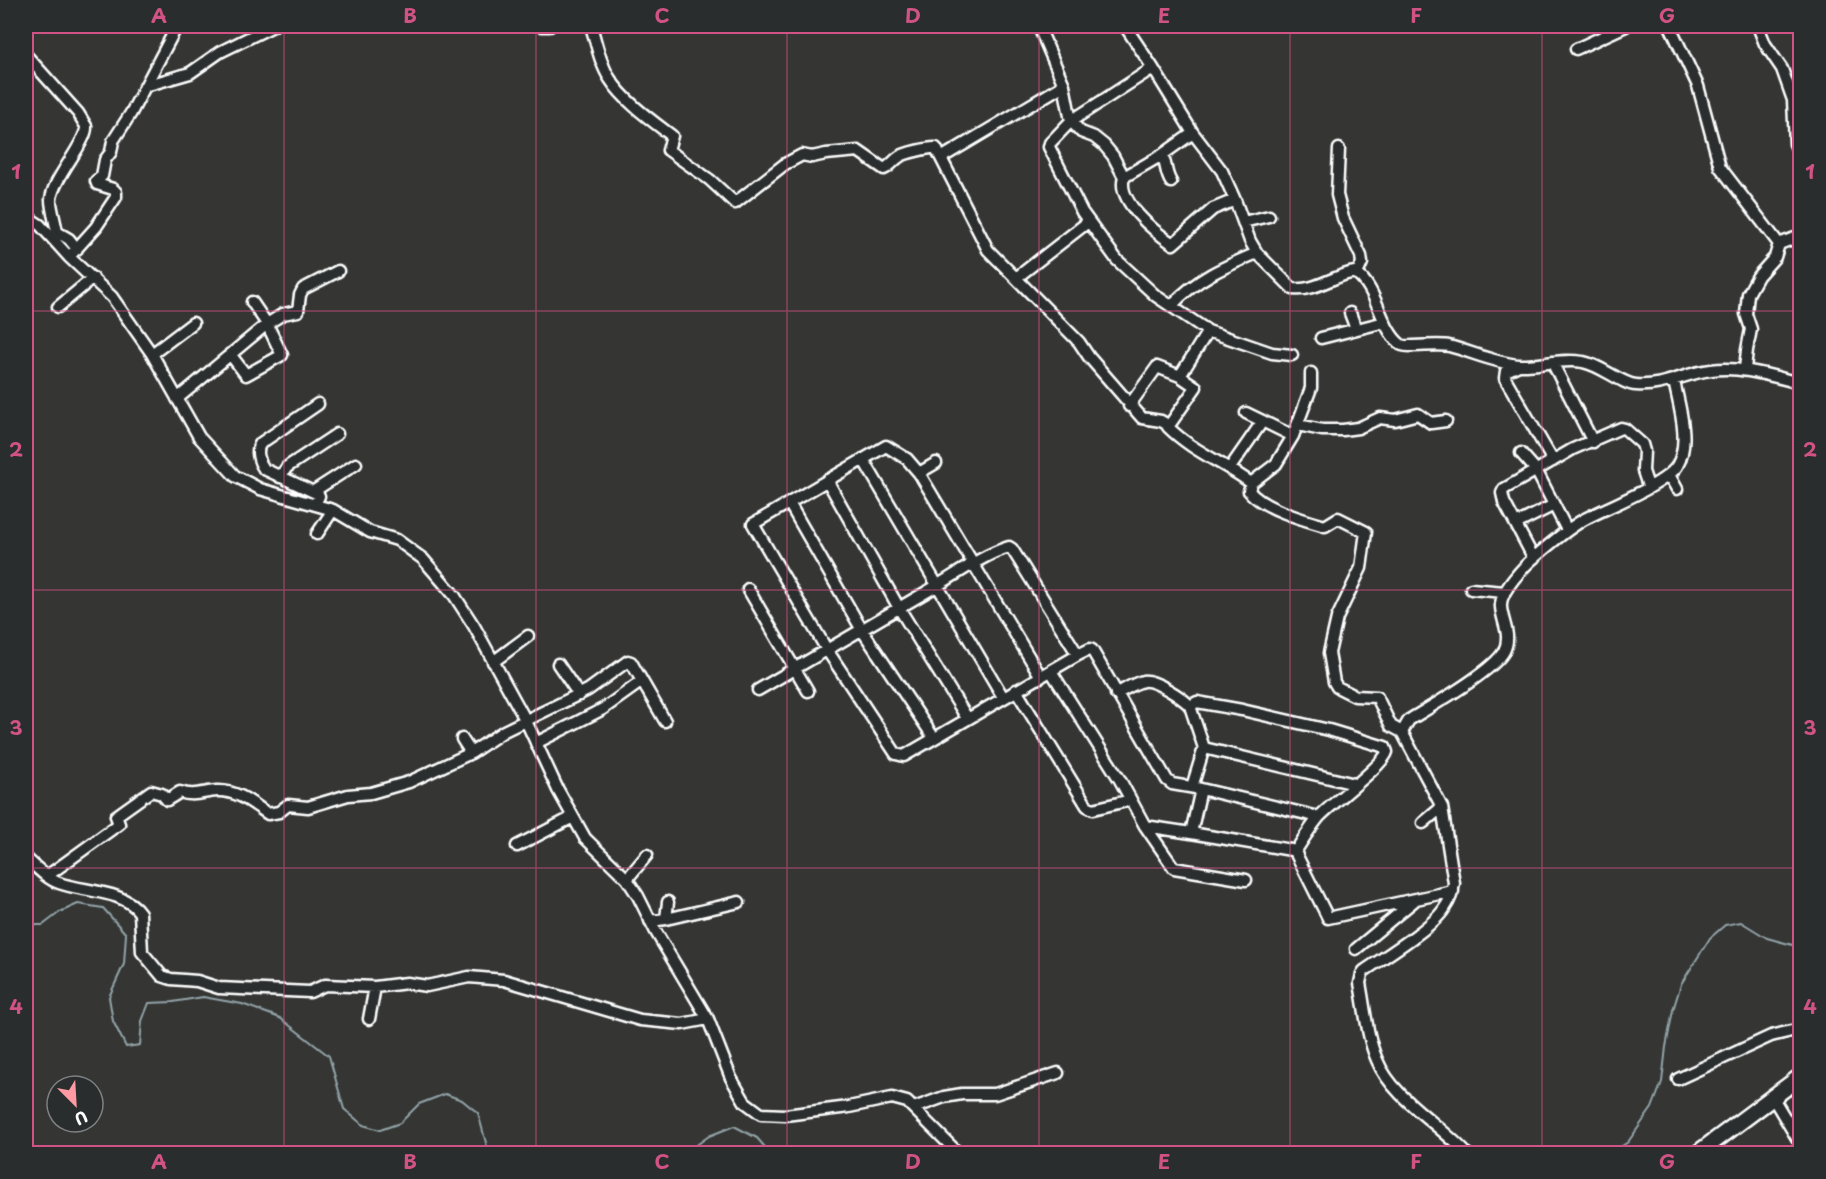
<svg xmlns="http://www.w3.org/2000/svg" width="1826" height="1179" font-family="'Playpen Sans',sans-serif">
<style>
.lines{fill:none;stroke-linecap:round;stroke-linejoin:round}
.stream{stroke:#93a4a9;stroke-width:2}
.street-casing{stroke:#fff;stroke-width:15}
.secondary-casing{stroke:#fff;stroke-width:20}
.street{stroke:#2a2d2e;stroke-width:10}
.secondary{stroke:#2a2d2e;stroke-width:15}
.grid{fill:none;stroke:#d15284;stroke-width:1.5;stroke-opacity:0.55}
.neatline{fill:none;stroke:#d15284;stroke-width:2}
.grid-label{font-size:20px;text-anchor:middle;font-weight:bold;fill:#d15284}
</style>
<rect width="100%" height="100%" fill="#353634"/>
<filter id="ink" filterUnits="userSpaceOnUse"><feTurbulence type="fractalNoise" baseFrequency=".0167" numOctaves="2"/><feDisplacementMap in="SourceGraphic" scale="12" xChannelSelector="R" yChannelSelector="G"/><feConvolveMatrix kernelMatrix="1 2 1 2 8 2 1 2 1" color-interpolation-filters="sRGB"/></filter>
<g filter="url(#ink)">
<g class="lines">
<path class="stream" d="M26,925H43L60,912L78,904L103,908L126,934L124,964L109,997L113,1021L126,1047L140,1045L142,1021L149,1003L173,1002L203,997L242,1004L280,1018L329,1056L344,1109L363,1125L380,1130L400,1123L419,1104L445,1094L462,1100L478,1113L489,1154
M684,1154L709,1136L734,1126L757,1138L771,1154
M904,1154L907,1148L929,1154
M1610,1154L1628,1142L1652,1108L1662,1082L1666,1047L1673,1010L1681,984L1710,938L1725,925L1741,922L1767,938L1800,947"/>
<defs>
<path id="street" d="M542,26H550
M591,26C596,42 600,64 610,79C624,101 651,120 672,136L668,150L710,180L735,203L785,164L802,155L812,157L826,154L858,151L884,169C891,166 893,161 899,157C904,153 931,147 936,148L941,158L1064,85
M1125,26L1153,68L1193,133L1222,171L1235,200L1250,241L1257,253L1293,289C1314,292 1334,275 1355,272C1378,288 1380,328 1400,344C1405,349 1437,343 1449,346C1472,352 1495,363 1519,365C1540,366 1562,358 1583,362C1601,365 1621,384 1636,385C1666,387 1684,373 1711,370C1742,366 1771,376 1800,383
M1670,26L1698,86L1720,167L1779,244L1775,257L1758,276L1748,294L1746,314L1751,329L1747,350L1745,369
M1758,26L1765,44L1782,69L1793,100L1795,144L1800,155
M1041,32L1064,85L1071,121L1081,132L1094,137L1104,145L1113,156L1124,177L1162,155L1193,133
M1576,49L1626,26
M26,55L78,113L86,126C88,141 53,178 51,199C50,204 56,225 57,232L69,239L77,249
M145,86L190,73L220,52L273,26
M1339,149L1337,195L1343,218L1361,256L1362,263L1357,274
M1162,155C1167,165 1165,173 1171,182
M941,158L988,250L1079,342L1089,357L1142,418L1161,421L1168,425
M1124,177C1116,201 1155,232 1173,244L1213,209L1235,200
M26,216L40,225L69,257L112,297L152,354L199,437L235,476L260,489L333,510L370,532L397,540L423,559L454,595L474,626L526,721L558,790L585,838L627,879L638,896L656,932L708,1019L731,1078L745,1102L761,1114L785,1115L849,1107L892,1098L907,1102L959,1154
M1243,222L1269,216
M1779,244L1800,236
M69,257L96,227L116,197V192L113,189L97,184L96,181L102,176L105,160L111,152L113,141L131,113L177,26
M1016,278L1088,222
M1172,305C1197,278 1224,267 1257,253
M58,307L93,278
M1350,313L1356,329
M1208,331L1272,353L1292,355
M1321,338L1385,322
M152,354L193,323
M230,354L246,375L282,355L267,324L252,302
M1552,362L1593,442
M1519,365L1506,371L1505,378L1553,461
M1180,376L1196,387L1168,427C1192,451 1224,463 1251,483L1276,464L1293,436
M177,399L267,324L283,314L298,311L300,295L303,289L338,271
M1129,406L1157,367L1180,376L1208,331L1156,296L1117,260L1082,212L1049,147L1050,143L1071,121L1153,68
M1246,413L1293,436L1311,388V373
M1298,425L1322,430H1343L1358,428L1380,418L1395,420L1418,414L1431,423L1446,421
M1521,453L1536,470L1567,530
M863,459L1003,697
M1230,468L1262,422
M919,473L936,463
M1669,475L1677,489
M280,477L287,467L337,434
M827,480L899,608L967,718
M1251,483L1249,491C1262,508 1304,520 1325,526L1338,518L1366,532L1361,568L1337,618L1329,653L1334,682L1337,687L1355,696L1377,697L1391,726L1402,732L1442,807L1454,883C1453,892 1449,902 1444,909C1432,928 1384,957 1364,971L1362,974L1360,983C1365,1009 1367,1037 1377,1060C1393,1099 1439,1123 1467,1154
M314,491L356,464
M789,503L862,630L934,738
M315,505L319,496L318,494L264,469C259,462 255,450 261,443L318,404
M1516,524L1554,505
M317,534L333,510
M1533,557L1504,502L1502,493L1504,489L1573,449L1621,428L1625,429L1642,444L1644,451L1643,471L1648,486
M748,589L808,691
M1471,589L1504,592
M1078,655L1090,649L1092,650L1167,780L1172,784L1201,789L1319,817
M493,662L528,636
M558,664L579,695
M1051,671L1120,780L1145,826L1191,833
M758,690C814,657 871,624 928,591C953,577 982,555 1009,547L1012,549L1078,655L904,756L896,754L827,650L753,524L886,446L907,459L919,473L1041,677
M1016,690L1087,806L1093,809L1131,800
M1116,694C1124,690 1134,683 1143,681C1154,679 1183,698 1190,706
M1402,732L1409,720C1430,707 1494,671 1504,651C1512,635 1502,622 1501,607C1499,592 1525,565 1536,556C1551,543 1566,530 1583,520C1605,508 1665,485 1677,466C1691,442 1679,406 1674,381
M462,739L471,753
M536,743L603,709L638,684
M1204,748L1355,784
M1192,787L1204,748L1190,706L1197,702L1242,710L1329,730L1385,747L1387,752C1383,766 1333,802 1319,817C1310,828 1302,841 1295,852
M1201,789L1191,833L1291,850L1295,852L1328,918L1453,891
M1423,823L1442,807
M1145,826L1174,868L1246,880
M517,846L573,817
M26,858C35,866 47,879 59,883C83,892 125,890 140,913L142,952L162,976L171,979L197,981L219,988L310,992L325,985L375,987L407,983L427,986L469,977L504,980L640,1020L682,1024L708,1019
M47,876L119,824L116,816L151,791L162,794L167,800L180,792C193,797 203,792 217,791C237,790 252,803 268,814L279,812L288,805L308,807L348,795L371,793L409,782L471,753L504,731L588,690L628,661L631,662L665,721
M627,879L647,855
M666,919L668,902
M650,921L666,919L739,902
M1356,949L1414,901
M369,1019L375,987
M1678,1079L1771,1036L1800,1029
M1792,1084L1800,1096
M1773,1098L1800,1143
M914,1108L944,1097L962,1094H995L1058,1073"/>
<path id="secondary" d="M1697,1154L1800,1077"/>
</defs>
<use href="#street" class="street-casing"/>
<use href="#secondary" class="secondary-casing"/>
<use href="#street" class="street"/>
<use href="#secondary" class="secondary"/>
</g>
</g>
<path class="grid" d="M284,26V1154M536,26V1154M787,26V1154M1039,26V1154M1290,26V1154M1542,26V1154M26,311H1800M26,590H1800M26,868H1800"/>
<rect width="1826" height="1179" fill="none" stroke="#2a2d2e" stroke-width="66"/>
<g transform="translate(75 1104) rotate(156)"><circle r="28" fill="#2a2d2e" stroke="#7f8182" stroke-width="1.5"/>
<path d="M0-4.5L10 22L0 15L-10 22Z" fill="#ff9aa2"/>
<text y="-9" font-size="16" font-weight="bold" text-anchor="middle" fill="#ffffff">U</text>
</g>
<rect x="33" y="33" width="1760" height="1113" class="neatline"/>
<g class="grid-label">
<text x="159" y="23">A</text>
<text x="410" y="23">B</text>
<text x="662" y="23">C</text>
<text x="913" y="23">D</text>
<text x="1164" y="23">E</text>
<text x="1416" y="23">F</text>
<text x="1667" y="23">G</text>
<text x="16" y="179">1</text>
<text x="1810" y="179">1</text>
<text x="16" y="457">2</text>
<text x="1810" y="457">2</text>
<text x="16" y="735">3</text>
<text x="1810" y="735">3</text>
<text x="16" y="1014">4</text>
<text x="1810" y="1014">4</text>
<text x="159" y="1169">A</text>
<text x="410" y="1169">B</text>
<text x="662" y="1169">C</text>
<text x="913" y="1169">D</text>
<text x="1164" y="1169">E</text>
<text x="1416" y="1169">F</text>
<text x="1667" y="1169">G</text>
</g>
</svg>
